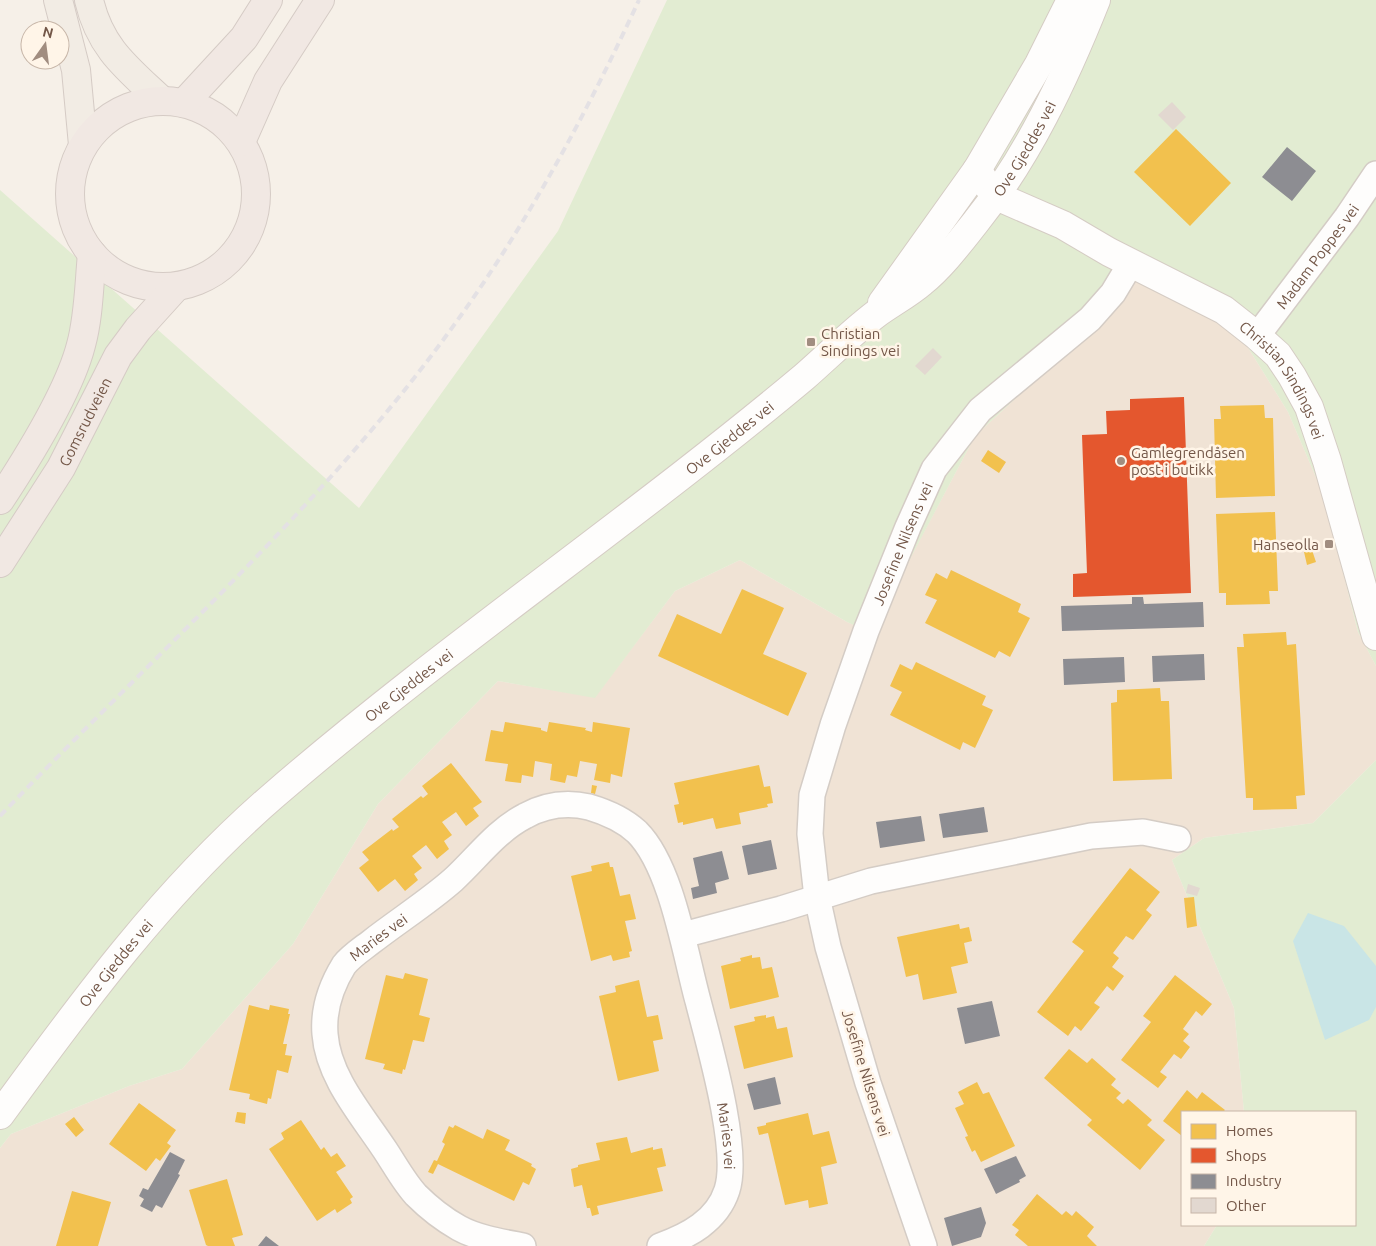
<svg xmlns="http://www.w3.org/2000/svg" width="1376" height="1246" font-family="Ubuntu,sans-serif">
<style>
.residential{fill:#f0e3d5}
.green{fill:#e2ecd2}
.water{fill:#c9e5e6}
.homes{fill:#f2c14e}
.shops{fill:#e4572e}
.industry{fill:#8d8d92}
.building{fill:#e2d8d0}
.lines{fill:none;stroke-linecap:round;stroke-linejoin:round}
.street-casing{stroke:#d4ccc5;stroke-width:28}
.secondary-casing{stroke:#d5ccc4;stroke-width:30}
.primary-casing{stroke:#d5cbc5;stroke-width:30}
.highway-casing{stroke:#d5cbc5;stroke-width:30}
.street{stroke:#fefdfc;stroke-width:25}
.secondary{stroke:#fefdfc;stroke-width:28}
.primary{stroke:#f2ece4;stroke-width:28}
.highway{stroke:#f1e8e3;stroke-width:28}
.rail{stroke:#e4e1e4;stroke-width:4;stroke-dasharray:8 5;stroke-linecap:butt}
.poi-dot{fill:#a18d80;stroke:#fff5e8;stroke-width:2}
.labels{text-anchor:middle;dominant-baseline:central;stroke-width:5;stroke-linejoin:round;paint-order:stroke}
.street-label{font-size:15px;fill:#735748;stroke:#fff5e8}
.poi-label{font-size:15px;fill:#735748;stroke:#fff5e8;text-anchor:start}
</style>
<rect width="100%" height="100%" fill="#f6f0e8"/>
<path class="residential" d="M1128,269L1242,338L1288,412L1324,496L1358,632L1376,666V760L1313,823L1204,838L1172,860L1234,1008L1244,1112H1182V1225H1217L1204,1246H0V1148L11,1134L129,1086L182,1069L293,944L378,804L498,681L595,697L675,591L740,560L847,622L871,632L975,436L1090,330Z"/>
<path class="green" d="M667,0H1376V666L1358,632L1324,496L1288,412L1242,338L1128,269L1090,330L975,436L871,633L847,622L740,560L675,591L595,698L498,681L378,804L293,944L182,1069L129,1086L11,1134L0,1148V190L359,508L558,231Z
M1376,760V1246H1204L1217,1225H1355V1112H1244L1234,1008L1172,860L1204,838L1313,823Z"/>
<path class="water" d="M1308,913L1344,926L1376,966V1007L1369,1020L1325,1040L1293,941Z"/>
<path class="homes" d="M1176,129L1231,183L1190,226L1134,172Z
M1264,405L1265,418H1273L1275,496L1216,498L1214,419H1221L1220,406Z
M988,450L1006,462L999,473L981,461Z
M1275,512L1278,591H1269L1270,604L1226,605V593H1219L1216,514Z
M1312,550L1316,562L1307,565L1304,552Z
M951,570L1021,604L1018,612L1030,618L1010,657L999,651L995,658L925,623L937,600L925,595L936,573L947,579Z
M742,589L784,608L763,654L807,673L788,716L658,656L677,614L721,634Z
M1286,632L1287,645L1296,644L1305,795L1296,796L1297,809L1253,810V798H1246L1237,647H1244L1243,634Z
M916,662L986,696L982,705L993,710L975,748L963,742L960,750L890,715L902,692L890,686L900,664L912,670Z
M1160,688L1161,701H1169L1172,779L1113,781L1111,703L1117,702V690Z
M505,722L541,728V730L547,732L549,722L586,728L585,730L592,732L593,722L630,728L622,777L611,774L610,783L594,780L597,764L580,761L577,777L567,775L565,783L550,780L552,764L535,761L533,777L522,775L521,783L505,781L508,764L485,761L491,730L503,732Z
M451,763L482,802L473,808L479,816L466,826L456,812L442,822L452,835L444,841L449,849L437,859L426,845L412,856L422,868L414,874L418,880L405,891L395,879L378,892L359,868L369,860L362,852L392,829L393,831L399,827L392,819L421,796L423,798L428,794L422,786Z
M759,765L764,787L770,786L773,803L767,804L768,807L739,813L741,824L716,829L713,818L683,825V822L678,823L674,805L679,804L674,783Z
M592,785L597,786L595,794L591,793Z
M609,862L610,867H613L620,896L630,894L636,919L625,921L632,951L629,952L630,957L613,961L611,955L591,961L571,876L592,871L591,866Z
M1130,868L1160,892L1146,910L1152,915L1133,940L1126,936L1113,953L1119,958L1112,967L1124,976L1113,991L1107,986L1094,1003L1100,1007L1081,1031L1075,1026L1068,1036L1037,1012L1084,951L1072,942Z
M1194,897L1197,926L1187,928L1184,898Z
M959,924L960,929L969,927L972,941L964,943L968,963L951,967L957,993L923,1000L918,974L906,977L897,937Z
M752,955V958L760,957L762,969L772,967L779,997L730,1009L721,966L741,961L740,958Z
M405,973L428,979L419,1015L430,1018L424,1042L413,1040L405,1070L403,1069L402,1074L383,1069L385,1064L365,1059L386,975L403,979Z
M1175,975L1212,1004L1202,1016L1196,1011L1183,1029L1189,1034L1183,1041L1190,1047L1181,1059L1174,1054L1160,1072L1167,1077L1158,1088L1121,1060L1151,1022L1143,1016Z
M639,980L647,1017L658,1015L663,1039L653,1041L659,1071L618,1081L599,996L616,992L615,986Z
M249,1005L269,1010L270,1005L289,1009L288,1014H290L283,1044H287L285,1055L292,1056L288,1073L277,1070L271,1099L268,1098L267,1104L249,1099L250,1094L229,1090Z
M766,1015V1018L774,1016L777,1029L787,1027L793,1057L744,1069L734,1026L755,1021L754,1017Z
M1069,1049L1087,1063L1092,1058L1116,1079L1111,1085L1121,1093L1116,1098L1123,1104L1128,1099L1152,1120L1147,1125L1165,1140L1140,1170L1087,1125L1092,1120L1044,1078Z
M977,1082L983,1094L989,1092L1015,1146L981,1162L975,1150L972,1152L965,1137L968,1136L955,1108L964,1104L958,1092Z
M1187,1090L1197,1099L1202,1092L1225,1110L1223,1112H1182V1136L1163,1121Z
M139,1103L176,1130L167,1143L171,1146L160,1161L156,1158L146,1171L109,1144Z
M237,1112L246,1113L245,1124L235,1122Z
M808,1113L813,1135L829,1131L837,1163L821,1167L828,1204L809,1208L808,1200L785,1205L768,1133L759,1135L757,1127L766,1125V1123Z
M74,1117L84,1130L76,1137L65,1124Z
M301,1120L321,1150L324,1147L331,1157L337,1153L346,1166L336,1172L353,1197L350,1199L352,1203L337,1213L335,1209L317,1221L269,1149L284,1139L281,1133Z
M455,1125L483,1139L487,1129L510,1140L505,1150L532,1164L531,1166L536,1169L529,1185L523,1182L514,1201L438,1164L433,1174L428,1172L434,1160L437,1161L445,1144L442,1142L449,1126L453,1128Z
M627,1137L631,1153L653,1147V1150L662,1148L666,1166L657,1168L663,1191L597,1206L599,1214L592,1216L590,1208H587L582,1185L574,1187L571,1169L578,1167V1165L600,1160L596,1143Z
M227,1179L243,1235L232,1238L235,1246H208L206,1245L189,1190Z
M72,1191L111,1202L98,1246H56Z
M1037,1194L1062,1215L1066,1211L1072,1216L1076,1211L1094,1227L1087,1236L1097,1246H1028L1015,1235L1019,1230L1012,1225Z"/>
<path class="shops" d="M1184,397L1191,593L1073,597V574L1087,573L1082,435L1107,434L1106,411L1130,410V399Z"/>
<path class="industry" d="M1287,147L1316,171L1292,201L1262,177Z
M1132,597H1143L1144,604L1203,602L1204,627L1062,631L1061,606L1132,604Z
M1204,654L1205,680L1153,682L1152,656Z
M1124,657L1125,682L1064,685L1063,659Z
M984,807L988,832L943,838L939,814Z
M921,816L925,841L880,848L876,822Z
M771,840L777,869L748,875L742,846Z
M722,851L729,879L715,883L717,893L693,899L691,888L699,886L693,858Z
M992,1001L1000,1036L965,1044L957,1008Z
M775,1077L781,1104L754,1110L747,1084Z
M170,1152L185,1160L178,1174L180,1175L162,1208L156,1205L152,1212L140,1206L144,1199L139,1196L143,1188L148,1190Z
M1016,1156L1026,1176L1019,1180L1020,1182L996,1194L984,1169Z
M981,1207L986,1223L981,1237L952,1246L944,1218Z
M266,1236L279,1246H258Z"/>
<path class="building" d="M1172,102L1186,117L1173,130L1158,115Z
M933,348L942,357L925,375L915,366Z
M1188,884L1200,888L1197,896L1186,893Z"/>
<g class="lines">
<defs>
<g id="street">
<path id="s1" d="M1257,336L1347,217L1376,174"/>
<path d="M683,935L781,909L871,881L1091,836L1143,832L1178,839"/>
<path id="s2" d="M523,1246C502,1242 477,1238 459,1228C443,1219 429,1208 416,1195C404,1182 395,1165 385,1150C362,1115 328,1077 325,1034C323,1009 331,986 344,965C351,956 362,949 371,942C398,921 428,902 453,880C477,858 496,831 525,816C545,805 567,802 589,807C606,812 624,820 637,832C672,867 685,954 698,1001C709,1044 740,1150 727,1190C717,1221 688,1236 660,1246"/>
<path id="s3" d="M924,1246L868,1083L828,947L817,897L810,834L812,795L833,725L866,631L908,527L934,469L980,410L1090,319L1113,293L1131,263"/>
</g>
<g id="secondary">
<path id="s4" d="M977,170L994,195L1063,225L1109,252L1224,310L1257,336L1278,355L1292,376L1309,407L1327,461L1376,636"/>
<path d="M882,303L977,170L1039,64L1071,0"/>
<path id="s5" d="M0,1115C83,1001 166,888 274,795C444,648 632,521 804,377C828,356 851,333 876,314C891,303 908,294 922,282C941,267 959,243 975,223C1028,157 1065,78 1096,0"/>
</g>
<path id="primary" d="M58,0L76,70L83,145
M89,0C100,48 127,68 161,100"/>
<g id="highway">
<circle cx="163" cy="194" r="93"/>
<path d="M184,103L244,38L268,0"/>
<path d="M241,142L268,81L320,0"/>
<path d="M0,500C27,459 69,392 81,345C89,316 89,284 92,254"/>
<path id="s6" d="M0,563L61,468L118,356L138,329L176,287"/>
</g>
</defs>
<use href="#street" class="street-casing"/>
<use href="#secondary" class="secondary-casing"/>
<use href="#primary" class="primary-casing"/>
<use href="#highway" class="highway-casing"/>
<use href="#street" class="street"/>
<use href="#secondary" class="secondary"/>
<use href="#primary" class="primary"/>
<use href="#highway" class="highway"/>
<path class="rail" d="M0,816C151,658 316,513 446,336C523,232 585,117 639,0"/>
</g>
<g class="poi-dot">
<rect x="806" y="337" width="10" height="10" rx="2.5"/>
<circle cx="1121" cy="461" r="5"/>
<rect x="1324" y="539" width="10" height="10" rx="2.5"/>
</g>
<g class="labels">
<g class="street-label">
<text stroke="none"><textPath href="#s5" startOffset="1418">Ove Gjeddes vei</textPath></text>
<text stroke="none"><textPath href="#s1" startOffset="100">Madam Poppes vei</textPath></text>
<text stroke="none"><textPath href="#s4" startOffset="381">Christian Sindings vei</textPath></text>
<text stroke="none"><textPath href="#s6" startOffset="165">Gomsrudveien</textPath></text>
<text stroke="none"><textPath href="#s5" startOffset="1001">Ove Gjeddes vei</textPath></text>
<text stroke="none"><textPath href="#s3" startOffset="735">Josefine Nilsens vei</textPath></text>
<text stroke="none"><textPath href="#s5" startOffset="596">Ove Gjeddes vei</textPath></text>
<text stroke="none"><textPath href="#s2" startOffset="425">Maries vei</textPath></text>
<text stroke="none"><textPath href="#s5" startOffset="191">Ove Gjeddes vei</textPath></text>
<text transform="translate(866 1073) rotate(73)">Josefine Nilsens vei</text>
<text stroke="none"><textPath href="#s2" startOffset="1056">Maries vei</textPath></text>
</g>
<g class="poi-label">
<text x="821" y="333">Christian<tspan x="821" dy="17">Sindings vei</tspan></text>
<text x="1131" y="452">Gamlegrendåsen<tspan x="1131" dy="17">post i butikk</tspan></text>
<text x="1319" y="544" text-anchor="end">Hanseolla</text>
</g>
</g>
<rect x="1181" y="1111" width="175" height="115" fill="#fff5e8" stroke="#c7b6a8"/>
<rect x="1191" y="1124" width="25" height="15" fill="#f2c14e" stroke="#c7b6a8"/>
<text x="1226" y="1136" font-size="15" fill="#735748">Homes</text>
<rect x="1191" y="1148" width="25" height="15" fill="#e4572e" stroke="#c7b6a8"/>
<text x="1226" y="1161" font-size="15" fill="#735748">Shops</text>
<rect x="1191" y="1174" width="25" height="15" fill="#8d8d92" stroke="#c7b6a8"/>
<text x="1226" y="1186" font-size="15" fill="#735748">Industry</text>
<rect x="1191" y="1198" width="25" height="15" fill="#e2d8d0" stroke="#c7b6a8"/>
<text x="1226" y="1211" font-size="15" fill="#735748">Other</text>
<g transform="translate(45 45) rotate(14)"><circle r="24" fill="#fff5e8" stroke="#c7b6a8"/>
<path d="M0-4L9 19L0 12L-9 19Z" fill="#a18d80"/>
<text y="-8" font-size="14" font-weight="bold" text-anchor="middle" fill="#735748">N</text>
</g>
</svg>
